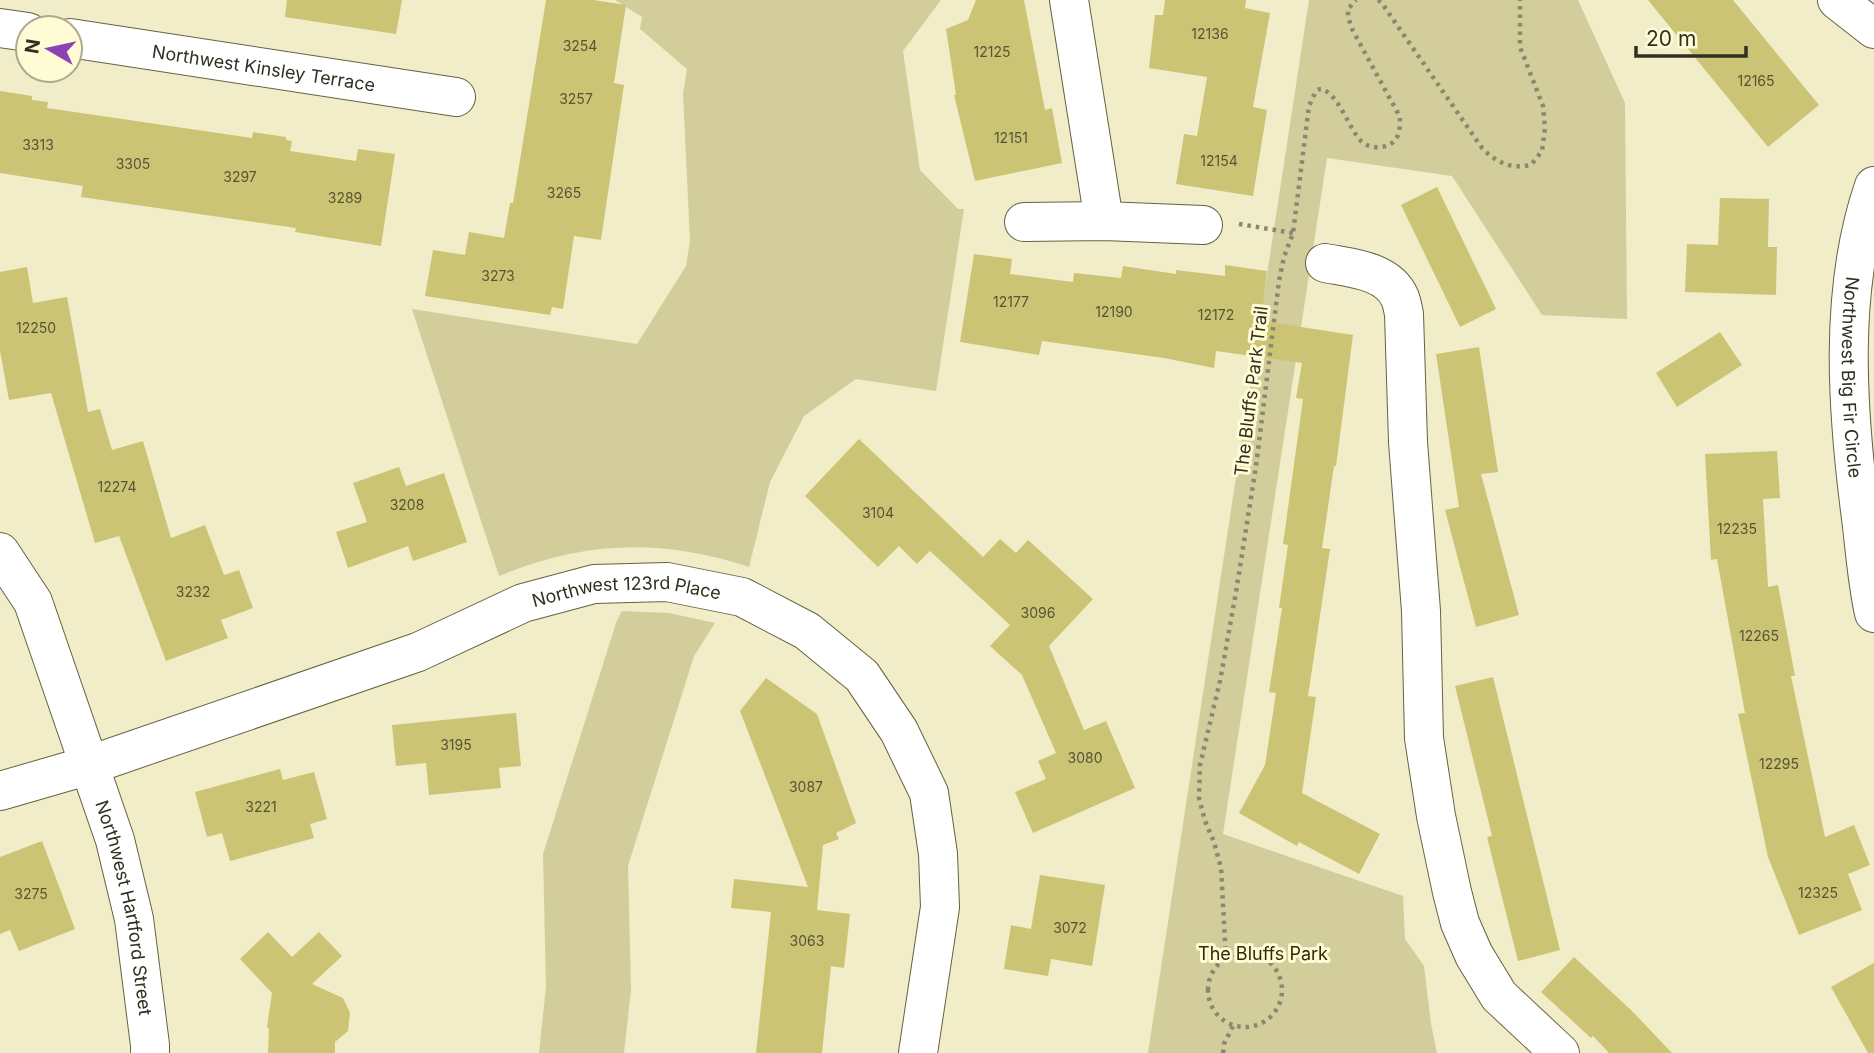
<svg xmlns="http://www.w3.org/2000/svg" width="1874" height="1053" font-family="Inter,sans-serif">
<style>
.green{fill:#d2cd9a}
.building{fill:#ccc475}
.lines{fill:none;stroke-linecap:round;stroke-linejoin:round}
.minor-casing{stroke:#656241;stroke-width:40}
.path{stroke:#8a886f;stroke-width:4.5;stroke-dasharray:3.5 5;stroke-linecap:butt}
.minor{stroke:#fff;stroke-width:38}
.labels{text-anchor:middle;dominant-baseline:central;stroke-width:6;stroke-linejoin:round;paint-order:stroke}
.number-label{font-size:14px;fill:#575436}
.street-label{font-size:18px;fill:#302f21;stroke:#fefbd5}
.park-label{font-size:18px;fill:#2f2b07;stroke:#fefbd5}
</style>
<rect width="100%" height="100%" fill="#f1edc8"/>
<path class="green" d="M615,0H941L903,51L920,170L958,209H964L936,391L856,379L804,416L770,482L749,567C661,538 584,541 499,576L412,309L637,344L686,266L690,241L683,94L687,69L640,29L642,17Z
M1309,0H1578L1625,103L1627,319L1542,315L1452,176L1327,158L1223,834L1403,896L1405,939L1424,966L1431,1024L1437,1053H1148Z
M622,611L669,613L715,623L694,656L628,866L631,990L624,1053H539L546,987L543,854L617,620Z"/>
<path class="building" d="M287,0H402L396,34L285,17Z
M546,0H594L626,5L614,83L624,85L601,240L574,236L563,309L552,307L550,315L425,296L433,250L465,255L469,232L504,238L510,203H513Z
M976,0H1024L1045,110L1052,108L1062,163L975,181L954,95H956L946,29L968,20Z
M1165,0H1246L1245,8L1270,13L1253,107L1267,110L1253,196L1176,184L1184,134L1197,136L1207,77L1149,68L1155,15H1163Z
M1648,0H1733L1819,105L1768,147Z
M0,91L32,96V100L48,102L47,108L252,138L253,132L286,137V140L292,141L290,151L356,161L358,149L395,154L381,246L295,232L296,228L81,197L83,186L0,173Z
M1437,187L1496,309L1460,327L1401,205Z
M1720,198L1769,199L1768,247H1777L1776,295L1685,292L1687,244L1718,245Z
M974,254L1012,259L1010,274L1073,282L1074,273L1121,278L1123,266L1176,274V270L1225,276V265L1267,271L1261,321L1353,335L1336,466H1334L1322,548L1330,549L1308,696L1316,697L1302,793L1380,834L1359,874L1299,842L1297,846L1239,813L1265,765L1276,693L1269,692L1282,608H1279L1288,545L1283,544L1303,399L1296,398L1302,363L1216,351L1214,368L1164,358L1042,341L1039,355L960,342Z
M27,267L33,303L67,297L88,412L100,409L112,450L143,441L171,538L205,525L224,575L239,570L253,608L221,620L228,638L166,661L119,536L95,543L51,393L9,400L0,351V272Z
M1720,332L1742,365L1677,407L1656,373Z
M1479,347L1498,472L1481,474L1519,615L1476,627L1445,510L1459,507L1436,354Z
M859,439L983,557L1000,539L1016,553L1028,540L1093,599L1049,646L1084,730L1106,721L1135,788L1033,833L1015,792L1046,779L1038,761L1056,753L1022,675L990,646L1010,625L930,551L917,564L899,546L878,567L805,496Z
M1777,451L1780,498L1763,499L1768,587L1778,585L1795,676H1791L1825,837L1854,825L1870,865L1848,874L1862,910L1799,935L1768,857L1738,714L1745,713L1717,559L1711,560L1705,454Z
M399,467L406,486L444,473L467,542L413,561L408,546L348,568L336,532L367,522L353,483Z
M1493,677L1560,950L1518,961L1487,837L1492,836L1455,686Z
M766,678L817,714L856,823L836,833L839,839L823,845L817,910L850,914L844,968L831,966L822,1053H756L771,912L731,908L734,879L808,887L740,711Z
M516,713L521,766L499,768L501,788L429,795L426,763L396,766L392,725Z
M280,769L283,780L314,772L327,819L310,824L314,838L230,861L222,833L207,837L195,792Z
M42,841L75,929L19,951L10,930L0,934V857Z
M1040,875L1105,885L1092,966L1051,959L1048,976L1004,969L1011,925L1031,929Z
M268,932L292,957L319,932L342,956L312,984L343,998L350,1013L348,1031L335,1042V1053H268L269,1029L267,1027L272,993L240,959Z
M1574,957L1632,1011L1672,1053H1609L1593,1036L1591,1038L1541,992Z
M1874,963V1053H1868L1831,987Z"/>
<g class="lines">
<defs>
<g id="minor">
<path d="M1069,0L1104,221"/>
<path d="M1837,0L1874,29"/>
<path d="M0,28L28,32"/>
<path id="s1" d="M70,38L456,97"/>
<path id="s2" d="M1874,186C1838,290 1847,411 1861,518C1865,550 1867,582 1874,613"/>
<path d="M1024,222L1104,221L1203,225"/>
<path d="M1325,263C1350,268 1388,270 1400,298C1402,303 1403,309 1404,314L1408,442L1421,611L1424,738L1436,816L1452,892L1460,923L1474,955L1499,996L1560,1053"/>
<path id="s3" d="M0,552L33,602L115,840L134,919L150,1045V1053"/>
<path id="s4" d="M0,791L90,765L418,652L523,603L594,584L667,582L742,597L807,631L862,676L899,731L929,793L938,854L940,907L918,1053"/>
</g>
</defs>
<use href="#minor" class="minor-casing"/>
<path class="path" d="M1378,0L1381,2L1482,148C1497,163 1510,169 1531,165L1542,151L1545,128L1543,106L1520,47V0
M1239,224L1293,233
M1208 990a37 37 0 1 1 74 0a37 37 0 1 1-74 0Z
M1226,958L1221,868L1214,842L1205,821L1199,798L1200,765L1220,681L1236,592L1256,466L1279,281L1284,257L1293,233L1309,106L1316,91C1320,89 1321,88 1326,91C1341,101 1349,128 1361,141C1370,150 1389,149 1396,139C1400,133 1400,124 1400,117L1353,31L1348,17V9L1356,0
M1223,1053L1224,1044L1233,1026"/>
<use href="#minor" class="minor"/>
</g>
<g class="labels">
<g class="number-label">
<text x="1210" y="33">12136</text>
<text x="580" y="45">3254</text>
<text x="992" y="51">12125</text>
<text x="1756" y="80">12165</text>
<text x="576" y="98">3257</text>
<text x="1011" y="137">12151</text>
<text x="38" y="144">3313</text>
<text x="1219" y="160">12154</text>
<text x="133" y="163">3305</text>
<text x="240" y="176">3297</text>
<text x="564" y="192">3265</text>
<text x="345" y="197">3289</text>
<text x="498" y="275">3273</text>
<text x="1011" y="301">12177</text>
<text x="1114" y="311">12190</text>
<text x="1216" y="314">12172</text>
<text x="36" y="327">12250</text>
<text x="117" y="486">12274</text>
<text x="407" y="504">3208</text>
<text x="878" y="512">3104</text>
<text x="1737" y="528">12235</text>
<text x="193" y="591">3232</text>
<text x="1038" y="612">3096</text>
<text x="1759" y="635">12265</text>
<text x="456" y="744">3195</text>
<text x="1085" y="757">3080</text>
<text x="1779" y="763">12295</text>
<text x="806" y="786">3087</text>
<text x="261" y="806">3221</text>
<text x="1818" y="892">12325</text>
<text x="31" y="893">3275</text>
<text x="1070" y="927">3072</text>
<text x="807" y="940">3063</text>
</g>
<g class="street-label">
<text stroke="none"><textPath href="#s1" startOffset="196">Northwest Kinsley Terrace</textPath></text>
<text stroke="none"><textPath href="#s2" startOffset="194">Northwest Big Fir Circle</textPath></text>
<text transform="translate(1251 391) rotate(-83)">The Bluffs Park Trail</text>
<text stroke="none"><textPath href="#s4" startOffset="662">Northwest 123rd Place</textPath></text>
<text stroke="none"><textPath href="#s3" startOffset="380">Northwest Hartford Street</textPath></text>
</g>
<g class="park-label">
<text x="1263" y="953">The Bluffs Park</text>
</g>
</g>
<g transform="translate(49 49) rotate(279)"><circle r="33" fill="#fefbd5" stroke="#aca98d" stroke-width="2"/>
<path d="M0-5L12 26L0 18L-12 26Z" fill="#8d41b2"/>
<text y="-10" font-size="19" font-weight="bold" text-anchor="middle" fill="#302f21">N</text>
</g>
<path d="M1636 46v10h110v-10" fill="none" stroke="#302f21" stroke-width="3.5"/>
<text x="1646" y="46" font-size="21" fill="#302f21" stroke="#fefbd5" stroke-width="5" paint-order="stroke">20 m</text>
</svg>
